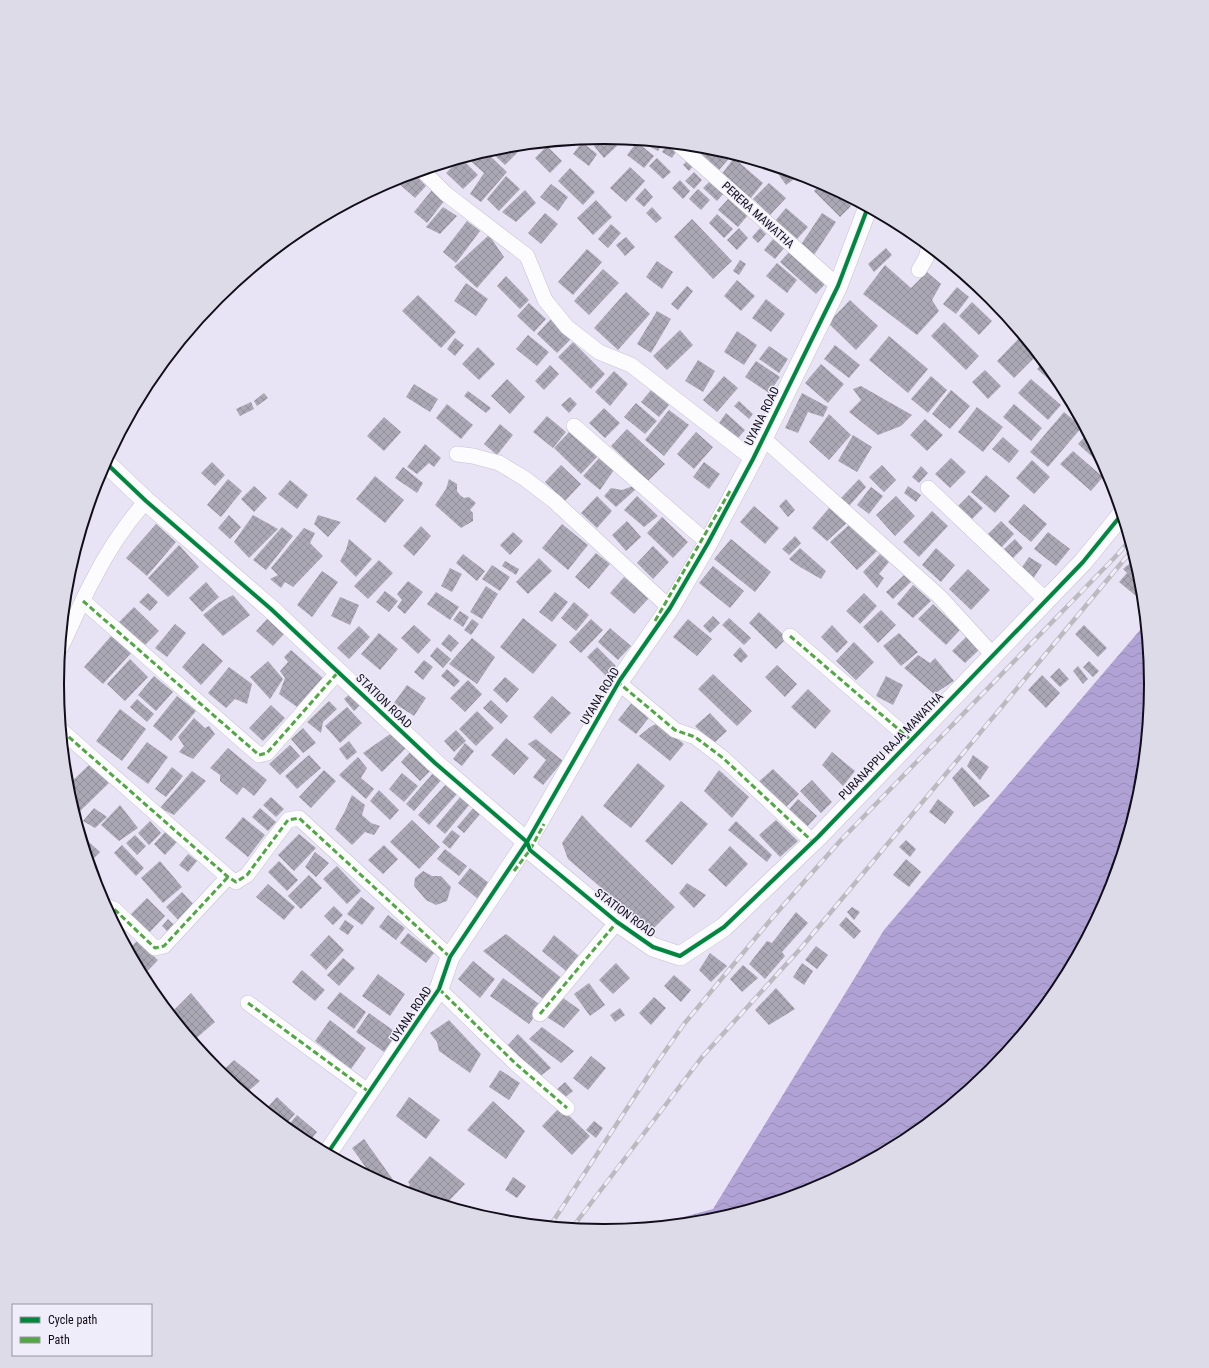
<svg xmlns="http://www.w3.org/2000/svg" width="1209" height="1368" font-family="'Roboto Condensed',sans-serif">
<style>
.water{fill:url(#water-waves)}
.building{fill:url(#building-cross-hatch)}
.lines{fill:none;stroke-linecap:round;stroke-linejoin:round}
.minor-casing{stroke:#c6c2d0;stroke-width:16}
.tertiary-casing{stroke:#c6c2d0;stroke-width:20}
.minor{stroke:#fcfbfe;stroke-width:15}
.tertiary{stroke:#fcfbfe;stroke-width:19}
.rail-casing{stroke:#bcbabf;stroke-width:4.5}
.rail{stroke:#f0edfa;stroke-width:3;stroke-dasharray:9;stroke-linecap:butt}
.quiet{stroke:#51a842;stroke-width:3;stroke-dasharray:6 3;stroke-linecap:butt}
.cycleway-casing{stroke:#f0edfa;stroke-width:6}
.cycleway{stroke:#00873e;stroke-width:4}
.labels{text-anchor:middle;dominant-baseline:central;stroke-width:3;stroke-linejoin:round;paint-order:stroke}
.street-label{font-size:12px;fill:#110e19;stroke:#f0edfa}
.rim{fill:none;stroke:#110e19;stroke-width:2}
</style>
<defs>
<pattern id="water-waves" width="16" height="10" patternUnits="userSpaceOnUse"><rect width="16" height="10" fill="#b1a2d5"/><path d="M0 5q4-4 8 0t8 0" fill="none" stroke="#978ab6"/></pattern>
<pattern id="building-cross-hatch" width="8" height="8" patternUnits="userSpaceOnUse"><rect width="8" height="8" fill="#aba8b5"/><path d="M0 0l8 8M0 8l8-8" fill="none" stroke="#928f9b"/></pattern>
</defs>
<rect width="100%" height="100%" fill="#e8e4f6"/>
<path class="water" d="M1146,623L1152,684L1141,791L1110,894L1060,988L991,1071L908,1139L814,1190L711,1221L647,1227L713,1209L884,930Z"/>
<path class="building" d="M605,137H608L617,146L604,158L594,146Z
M649,141L658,142L662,144L658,151L647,145Z
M582,142L597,154L589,166L573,154Z
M637,142L654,156L644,168L627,155Z
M668,143H673L679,147L672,158L662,152Z
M511,146L518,152L505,165L490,151L498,147Z
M547,146L562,161L550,173L535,158Z
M703,146L712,147L733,154L719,170L699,152Z
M485,151L507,172L481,202L470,194L484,173L467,158L469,156Z
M461,158L478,175L463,189L446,173Z
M657,158L671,172L663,179L649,166Z
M734,158L763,183L750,199L721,175Z
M689,159L695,164L689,171L683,165Z
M772,165L801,174L786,185Z
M630,167L645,181L626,202L610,188Z
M570,168L595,192L583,205L558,181Z
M694,172L702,180L694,189L685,181Z
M413,173L426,186L415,198L397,182L403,176Z
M506,176L520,189L499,211L487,199Z
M712,179L725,192L717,201L703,188Z
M680,180L690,191L683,199L672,188Z
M822,182L835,189L851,206L840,217L814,191Z
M769,183L786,198L770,215L753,199Z
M551,184L568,197L558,211L540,197Z
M645,188L653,197L644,207L635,199Z
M698,189L710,200L701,210L689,199Z
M432,190L445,200L427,223L414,212Z
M525,190L536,203L516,222L502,212Z
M729,198L748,215L738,227L718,210Z
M596,200L612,217L593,235L577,218Z
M443,207L457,216L440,234L426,227Z
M652,207L662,218L656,223L646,213Z
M786,208L808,227L797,239L775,221Z
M545,213L558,224L541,244L528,233Z
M822,213L836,222L814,255L800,246Z
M717,214L733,229L724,238L709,223Z
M692,219L732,261L713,279L674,237Z
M467,221L480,231L456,263L443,252Z
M611,224L621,233L608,248L598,239Z
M739,228L748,238L737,250L727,240Z
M760,228L766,234L758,243L752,237Z
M489,235L504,257L477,288L454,267Z
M626,237L635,247L625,256L616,245Z
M773,239L784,248L775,259L764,250Z
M886,248L892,255L874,272L868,264Z
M587,249L602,262L573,295L558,282Z
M789,252L825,284L816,294L780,262Z
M740,260L746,264L739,275L733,271Z
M657,261L673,272L662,289L646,277Z
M777,263L797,280L787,293L766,276Z
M885,265L911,288L927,272L941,284L932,300L939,311L917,335L863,294Z
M603,269L619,283L589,315L574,301Z
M506,276L529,300L520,309L497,286Z
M737,280L755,296L741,311L724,296Z
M466,283L488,299L476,316L454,301Z
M687,286L693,291L678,310L671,304Z
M957,287L969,297L956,314L943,304Z
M626,292L650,314L618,350L594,328Z
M418,295L456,332L441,348L402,311Z
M766,299L785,314L771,332L752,318Z
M850,300L878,326L856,350L828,323Z
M972,302L992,321L979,335L959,316Z
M529,303L546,319L534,332L517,316Z
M657,311L671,319L651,353L637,344Z
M552,318L573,337L557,353L537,334Z
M944,322L979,356L966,370L931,336Z
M680,330L693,345L667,370L653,356Z
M737,331L757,345L744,365L724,352Z
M528,335L549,352L537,366L516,349Z
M889,336L928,369L908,393L869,360Z
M1021,336L1038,354L1014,378L997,361Z
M455,338L464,345L455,356L447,349Z
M573,342L605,374L591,389L558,357Z
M835,345L860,365L849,378L824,359Z
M769,346L788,359L779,373L759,359Z
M478,347L495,364L479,380L462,364Z
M698,360L715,371L703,392L685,381Z
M756,361L780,377L769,393L745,377Z
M1044,361L1060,380L1068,396L1037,369Z
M821,364L844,384L828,403L805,383Z
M550,365L559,374L544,390L535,381Z
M985,370L1001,386L988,399L972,382Z
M614,371L628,384L610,406L595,392Z
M724,376L738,388L717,412L703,400Z
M931,376L947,390L928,413L911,399Z
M507,379L525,397L510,414L491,396Z
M1031,379L1061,405L1048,420L1018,393Z
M414,384L438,399L430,412L406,397Z
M861,386L912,415L901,426L878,435L849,412L861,400L853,389Z
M651,390L669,405L659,417L641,402Z
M951,390L970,406L950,429L932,414Z
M468,391L491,408L486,413L464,396Z
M264,393L268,398L257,406L254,401Z
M802,393L828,407L823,417L808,412L798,433L785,428Z
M570,397L577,404L569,413L561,405Z
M739,401L753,414L749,419L734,406Z
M251,402L254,409L240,416L236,409Z
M636,403L657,421L645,434L624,417Z
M447,404L473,425L461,439L436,418Z
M1014,404L1042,428L1031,441L1003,417Z
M977,407L1003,427L983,452L958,432Z
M604,408L620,423L605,438L589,423Z
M669,410L689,425L664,456L645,440Z
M1064,412L1082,427L1048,467L1030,452Z
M726,413L745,430L738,438L719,423Z
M829,414L851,435L829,460L809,442Z
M547,416L566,432L553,448L533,432Z
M384,417L401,432L384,451L367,436Z
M925,419L943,435L927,451L910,435Z
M500,424L513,435L497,455L484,444Z
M627,429L665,464L648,481L611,446Z
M570,431L598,456L581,474L554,448Z
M696,432L713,447L694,469L677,454Z
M1088,433L1108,469L1107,470L1078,444Z
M853,435L872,447L857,472L838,461Z
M1003,437L1019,451L1009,463L992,449Z
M425,444L441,458L434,467L429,463L417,474L407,467Z
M1073,451L1103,477L1091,491L1060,464Z
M599,458L614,470L600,490L583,476Z
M951,458L966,472L950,488L935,474Z
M1032,460L1050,477L1034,494L1016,478Z
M212,462L225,475L215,486L201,473Z
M704,462L720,474L709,489L693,477Z
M561,465L581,484L565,501L545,482Z
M882,465L896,480L884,492L869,477Z
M921,466L928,473L919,483L912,477Z
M403,467L423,483L417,493L395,478Z
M986,475L1010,496L995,513L971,492Z
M375,476L404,500L385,523L356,499Z
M228,479L242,491L221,517L207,505Z
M449,479L457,484V491L460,495L464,498L469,497L476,503L470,510L473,513V521L461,528L435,505L446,489Z
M859,479L866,487L849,506L841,498Z
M290,480L308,495L297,509L278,494Z
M254,486L267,498L254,512L241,499Z
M633,486L635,490L616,507L604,496L611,488L622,490Z
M908,486L921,495L916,502L904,493Z
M871,487L883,496L869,514L857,505Z
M969,495L983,508L971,520L957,507Z
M597,496L612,511L597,528L581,513Z
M637,496L658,516L644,527L624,510Z
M896,496L915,516L895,536L876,515Z
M786,499L795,510L788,517L779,506Z
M1024,504L1047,524L1031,542L1008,522Z
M754,506L779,528L765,544L740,522Z
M829,508L848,522L827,541L812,528Z
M932,511L948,526L919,557L903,542Z
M229,515L241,527L230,539L218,528Z
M253,515L278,529L249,558L234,542Z
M318,515L341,522L328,537L314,524Z
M662,517L688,542L673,558L647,533Z
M627,521L641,537L626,551L612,535Z
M1001,521L1014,534L1000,549L986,536Z
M156,524L176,542L147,576L126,558Z
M562,524L588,545L568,570L542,548Z
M850,524L877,551L857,570L830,542Z
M421,526L431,536L414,556L403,546Z
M282,527L293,536L266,570L253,560Z
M304,528L315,533L310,543L323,556L293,587L285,582L281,588L270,579L278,575L271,568Z
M513,532L523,541L510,555L500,545Z
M1048,532L1070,549L1056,566L1034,549Z
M795,536L801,543L789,555L782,549Z
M349,539L372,559L356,577L340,561L346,550Z
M731,539L771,572L755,592L714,559Z
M1015,539L1023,548L1013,558L1004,549Z
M179,545L199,567L168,597L148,578Z
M653,546L669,562L653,579L637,563Z
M800,548L826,571L821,579L800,567L789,559Z
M936,548L955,565L941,582L922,565Z
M596,553L610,564L589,589L575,577Z
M463,554L485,571L477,581L456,563Z
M880,554L889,562L879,574L884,578L877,588L863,572Z
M1029,557L1042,565L1033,579L1020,570Z
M539,558L552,571L528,594L516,582Z
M1136,558L1142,577L1143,597L1141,600L1119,582L1127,573L1123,569Z
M379,560L393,573L368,599L354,586Z
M505,561L519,569L516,575L502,566Z
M492,565L510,577L500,591L482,579Z
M713,566L744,591L730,608L699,583Z
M450,568L462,574L452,592L441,586Z
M968,569L990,590L971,610L949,589Z
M322,571L338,582L312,617L297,605Z
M904,575L911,582L893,599L886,592Z
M624,577L649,598L634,614L610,593Z
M408,581L423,592L405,614L397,607L402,600L397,594Z
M206,582L219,597L202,612L189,598Z
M913,585L931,601L913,618L897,604Z
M486,586L498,594L482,619L470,612Z
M385,591L398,601L389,612L376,602Z
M436,592L459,607L450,620L427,604Z
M555,592L568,602L552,622L539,612Z
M148,593L158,602L150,611L139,602Z
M864,593L877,606L860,624L846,611Z
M233,595L250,615L223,636L203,615L218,603Z
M340,597L359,605L350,625L331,616Z
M574,602L589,615L576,631L561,618Z
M933,604L960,630L946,645L918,619Z
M134,607L159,631L144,646L119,622Z
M881,610L896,625L878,643L863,627Z
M460,611L469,617L463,627L453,620Z
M759,612L787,638L776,649L749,623Z
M713,616L720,623L710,633L703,626Z
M268,618L285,633L273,646L256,631Z
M523,618L557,645L533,674L500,647Z
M729,618L751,638L744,645L722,625Z
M472,619L479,624L471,635L464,630Z
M591,619L603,630L581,653L569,642Z
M688,619L712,639L697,656L673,637Z
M175,624L186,633L167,657L155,648Z
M414,625L431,640L418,654L401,638Z
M832,625L848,642L837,653L821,637Z
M1084,625L1107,648L1098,657L1075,634Z
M359,626L370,637L349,659L337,648Z
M610,628L631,646L618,660L598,642Z
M379,633L398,649L380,670L361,654Z
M899,633L918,652L901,666L883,646Z
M449,634L459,643L451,652L441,644Z
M112,635L132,652L103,684L84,667Z
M966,637L979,650L965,663L952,651Z
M472,638L495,657L477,684L449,664Z
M854,642L874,662L856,680L836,661Z
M203,643L223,661L201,685L182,667Z
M437,647L451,659L443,668L430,656Z
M597,647L616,666L606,676L587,657Z
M740,647L748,656L741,663L733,655Z
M291,650L324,679L297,707L279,694L285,678L280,671L288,662L284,657Z
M918,655L930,663L935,658L954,681L934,694L904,668Z
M130,659L148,677L125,701L107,684Z
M424,660L433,667L423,680L414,672Z
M268,661L283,679L270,699L250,677Z
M1089,661L1099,671L1093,677L1083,667Z
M777,665L797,684L785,697L765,677Z
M1078,666L1088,679L1083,684L1073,671Z
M229,667L252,684L247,704L235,699L226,708L208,693Z
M1059,668L1069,679L1060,687L1050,677Z
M447,669L460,681L454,687L441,676Z
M713,674L752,711L737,726L698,689Z
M1042,675L1060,693L1046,708L1028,690Z
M154,676L173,692L156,711L138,695Z
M886,676L903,685L893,705L876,696Z
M505,677L519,689L507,703L493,690Z
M468,680L482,694L465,712L450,698Z
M407,685L426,698L414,716L394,703Z
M808,689L831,711L815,729L791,707Z
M352,692L362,703L354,711L344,699Z
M177,696L196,711L171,741L153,726Z
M552,696L571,713L551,734L533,717Z
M137,699L154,714L147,722L130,707Z
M491,700L508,716L501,724L483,708Z
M329,701L337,709L323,722L321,733L307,722Z
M633,701L651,715L636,734L618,720Z
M271,705L285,718L263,741L249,728Z
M347,707L362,723L340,743L325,726Z
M120,709L146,729L122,761L96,741Z
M477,711L494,728L476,746L459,729Z
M710,713L727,731L713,744L695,726Z
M194,718L205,728L209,726L215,734L193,759L179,752L184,746L178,737Z
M658,723L684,744L670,761L639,736L650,727Z
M303,728L316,743L303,753L291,739Z
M456,730L466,741L454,752L444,741Z
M393,732L407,747L382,772L363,753Z
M506,738L529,758L514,775L491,755Z
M536,739L563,761L543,785L533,777L546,760L528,744Z
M349,741L357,752L347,760L339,749Z
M147,742L168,757L148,784L127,768Z
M465,743L474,751L462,766L453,759Z
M290,745L300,756L280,775L269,764Z
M228,748L267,780L254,796L243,787L237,795L220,781V775L210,768Z
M412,750L432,769L420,781L401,762Z
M832,752L855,771L843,786L822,765Z
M309,755L321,768L297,789L285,776Z
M973,755L989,767L980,780L967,766Z
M358,757L367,768L361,778L374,789L366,799L339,775Z
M638,763L665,786L631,828L603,806Z
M90,764L109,783L75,816L67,786Z
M172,767L183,776L166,797L155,789Z
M962,767L990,796L974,807L952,778Z
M773,769L799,794L783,810L756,784Z
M324,770L336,781L311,808L299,797Z
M719,770L749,797L732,818L704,791Z
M192,771L206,781L174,815L160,808Z
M435,771L443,778L414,811L406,804Z
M402,773L418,786L404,802L389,789Z
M812,780L832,802L821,813L800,791Z
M447,783L458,793L429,825L418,815Z
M379,790L399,810L390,820L370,801Z
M352,795L365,805L362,815L371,823L380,826L374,835L365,832L352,845L335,829L345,811Z
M461,796L470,804L445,834L436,826Z
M271,797L284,809L276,817L263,805Z
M798,799L817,816L804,830L786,813Z
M938,799L954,812L945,824L929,812Z
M681,801L708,824L672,865L645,841Z
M120,805L138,828L119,841L101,825Z
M474,807L481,813L464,833L457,827Z
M94,808L107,817L95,828L83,821Z
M260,808L276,822L268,831L252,817Z
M582,815L597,831L675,907L651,931L568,859L562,843Z
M243,817L265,835L248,857L225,838Z
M412,820L440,847L419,869L390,842Z
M776,820L798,841L780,857L759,835Z
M150,821L161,833L149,845L138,833Z
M736,821L772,855L767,862L728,830Z
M452,830L460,836L450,849L442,842Z
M166,831L177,842L165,855L154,844Z
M299,834L316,848L294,871L278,855Z
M81,835L100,852L89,863V862Z
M135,835L146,846L137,855L126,843Z
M906,840L916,849L910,857L899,847Z
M122,845L144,868L136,876L114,853Z
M384,845L398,859L383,874L368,860Z
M730,846L748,864L726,887L708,870Z
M445,849L467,866L459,876L437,859Z
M315,852L329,863L316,877L305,867Z
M188,854L197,861L188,872L179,865Z
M906,859L921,872L909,887L893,875Z
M160,861L182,887L163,903L141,878Z
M279,861L298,880L287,891L268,872Z
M337,866L361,891L347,904L323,879Z
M470,868L490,884L478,899L458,883Z
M423,871L432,876H441L451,887L447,901L436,905L426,900L414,886L415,878Z
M309,875L322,888L301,909L288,896Z
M687,883L706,895L694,908L679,893Z
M268,884L295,907L284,920L256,897Z
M182,892L197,908L181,923L166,907Z
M361,897L375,908L362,925L347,914Z
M147,898L165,916L147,935L129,916Z
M334,906L343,915L333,925L324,916Z
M852,907L860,912L854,920L847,912Z
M796,912L808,923L782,952L785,956L765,979L749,964L767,941L772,943Z
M388,915L405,928L396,940L379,927Z
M846,917L861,931L854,939L839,925Z
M168,919L176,927L169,933L162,926Z
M345,920L354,926L348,935L339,929Z
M117,927L127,937L124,940Z
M408,933L434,953L426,963L400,943Z
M506,934L564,980L547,1002L483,951Z
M329,935L344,950L326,970L310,955Z
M554,935L579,956L566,971L542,951Z
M137,941L158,960L144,975L140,971L129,949Z
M816,946L828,955L817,969L805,960Z
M710,953L727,966L711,982L699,970Z
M343,958L355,968L339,986L327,975Z
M473,961L495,979L480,998L458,979Z
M616,963L630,978L613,994L599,980Z
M802,963L813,971L804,985L793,977Z
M743,965L758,978L742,992L730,979Z
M302,970L325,990L315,1001L292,982Z
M378,974L405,994L390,1016L362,996Z
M674,975L691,990L681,1002L664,986Z
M503,978L542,1006L529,1024L490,996Z
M589,983L605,1005L590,1016L574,994Z
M776,988L795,1009L769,1025L755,1010Z
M340,992L366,1012L354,1029L327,1008Z
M191,993L215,1022L193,1041L170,1014Z
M559,995L580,1010L564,1028L542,1014Z
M654,997L666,1008L651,1025L639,1013Z
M620,1008L625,1015L615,1022L610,1015Z
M369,1013L397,1033L384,1052L356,1032Z
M330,1020L366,1048L351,1069L315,1041Z
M449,1020L481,1054L470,1073L439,1051L437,1042L430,1033Z
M542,1027L574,1051L561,1063L529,1039Z
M518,1034L551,1068L539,1077L506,1047Z
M591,1056L606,1068L588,1090L573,1078Z
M234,1060L260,1081L245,1094L220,1073Z
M500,1070L520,1083L509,1100L489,1087Z
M565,1082L573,1091L563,1099L555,1091Z
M277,1097L295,1114L284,1126L265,1110Z
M409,1097L440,1120L426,1139L396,1116Z
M493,1101L525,1131L506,1159L467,1130Z
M560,1107L590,1136L572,1155L542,1126Z
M297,1115L317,1132L308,1143L300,1139L286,1128Z
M594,1121L603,1128L596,1138L586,1130Z
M364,1139L394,1181L388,1186L374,1179L352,1148Z
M430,1156L465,1184L445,1205L403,1192L410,1185L408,1182Z
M513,1177L526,1186L517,1198L505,1190Z"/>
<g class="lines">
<defs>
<path id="minor" d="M678,144L838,286
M422,170L446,194L518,249L527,256L545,300L567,327L599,352L631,365L753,459
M919,270L926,258L929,246
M574,426L708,543
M763,438L940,597L993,655
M457,454L473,456L499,463L524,478L554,501L670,608
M928,488L1046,600
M83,601L259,755L267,753L339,671
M790,636L911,740
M61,647C72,625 81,602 93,580C107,552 125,525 146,501
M620,680L619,683L675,730L695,737L723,758L813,842
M62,731L228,877L236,882L247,875L288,820L299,818L450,957
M106,906L114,909L155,948L164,946L228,877
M439,989L515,1063L567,1108
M248,1003L369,1092
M540,1014L617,922"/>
<path id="tertiary" d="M105,462L146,501L271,609L435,763L527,842L530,850L617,922L653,947L680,956L724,927L818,837L1083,562L1122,514
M327,1154L439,989L450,957L527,842L620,680L670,608L708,543L753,459L838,286L868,207"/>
</defs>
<use href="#minor" class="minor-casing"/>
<use href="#tertiary" class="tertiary-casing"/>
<use href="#minor" class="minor"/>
<use href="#tertiary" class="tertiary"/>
<defs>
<path id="rail" d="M550,1226L654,1067L684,1024L773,917L841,840L1118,554L1130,540
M572,1228L702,1057L801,948L1133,549"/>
</defs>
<use href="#rail" class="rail-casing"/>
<use href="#rail" class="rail"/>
<path class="quiet" d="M83,601L259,755L267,753L339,671
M655,621L730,491
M790,636L911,740
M620,680L619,683L675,730L695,737L723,758L813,842
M62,731L228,877L236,882L247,875L288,820L299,818L450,957L452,955
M514,871L530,850L544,824
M106,906L114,909L155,948L164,946L228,877
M439,989L515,1063L567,1108
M248,1003L369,1092
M540,1014L617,922"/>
<defs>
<path id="cycleway" d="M105,462L146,501L271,609L435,763L527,842L530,850L617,922L653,947L680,956L724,927L818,837L1083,562L1122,514
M327,1154L439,989L450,957L527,842L620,680L670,608L708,543L753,459L838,286L868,207"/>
</defs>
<use href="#cycleway" class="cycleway-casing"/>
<use href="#cycleway" class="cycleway"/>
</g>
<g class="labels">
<g class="street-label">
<text transform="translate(758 215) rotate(42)">PERERA MAWATHA</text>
<text transform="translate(762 416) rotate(-64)">UYANA ROAD</text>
<text transform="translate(600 696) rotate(-59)">UYANA ROAD</text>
<text transform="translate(384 701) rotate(44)">STATION ROAD</text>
<text transform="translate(891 746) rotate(-46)">PURANAPPU RAJA MAWATHA</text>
<text transform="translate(625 913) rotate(37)">STATION ROAD</text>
<text transform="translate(411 1014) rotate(-56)">UYANA ROAD</text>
</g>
</g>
<path d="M0 0H1209V1368H0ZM64 684a540 540 0 1 1 1080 0a540 540 0 1 1-1080 0Z" fill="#dedbe8" fill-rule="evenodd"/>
<path class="rim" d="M64 684a540 540 0 1 1 1080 0a540 540 0 1 1-1080 0Z"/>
<rect x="12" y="1304" width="140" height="52" fill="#f0edfa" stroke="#9794a0"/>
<rect x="20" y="1317" width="20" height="6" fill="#00873e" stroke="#9794a0"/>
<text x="48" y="1324" font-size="12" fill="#110e19">Cycle path</text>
<rect x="20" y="1337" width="20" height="6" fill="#51a842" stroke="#9794a0"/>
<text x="48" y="1344" font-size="12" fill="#110e19">Path</text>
</svg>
